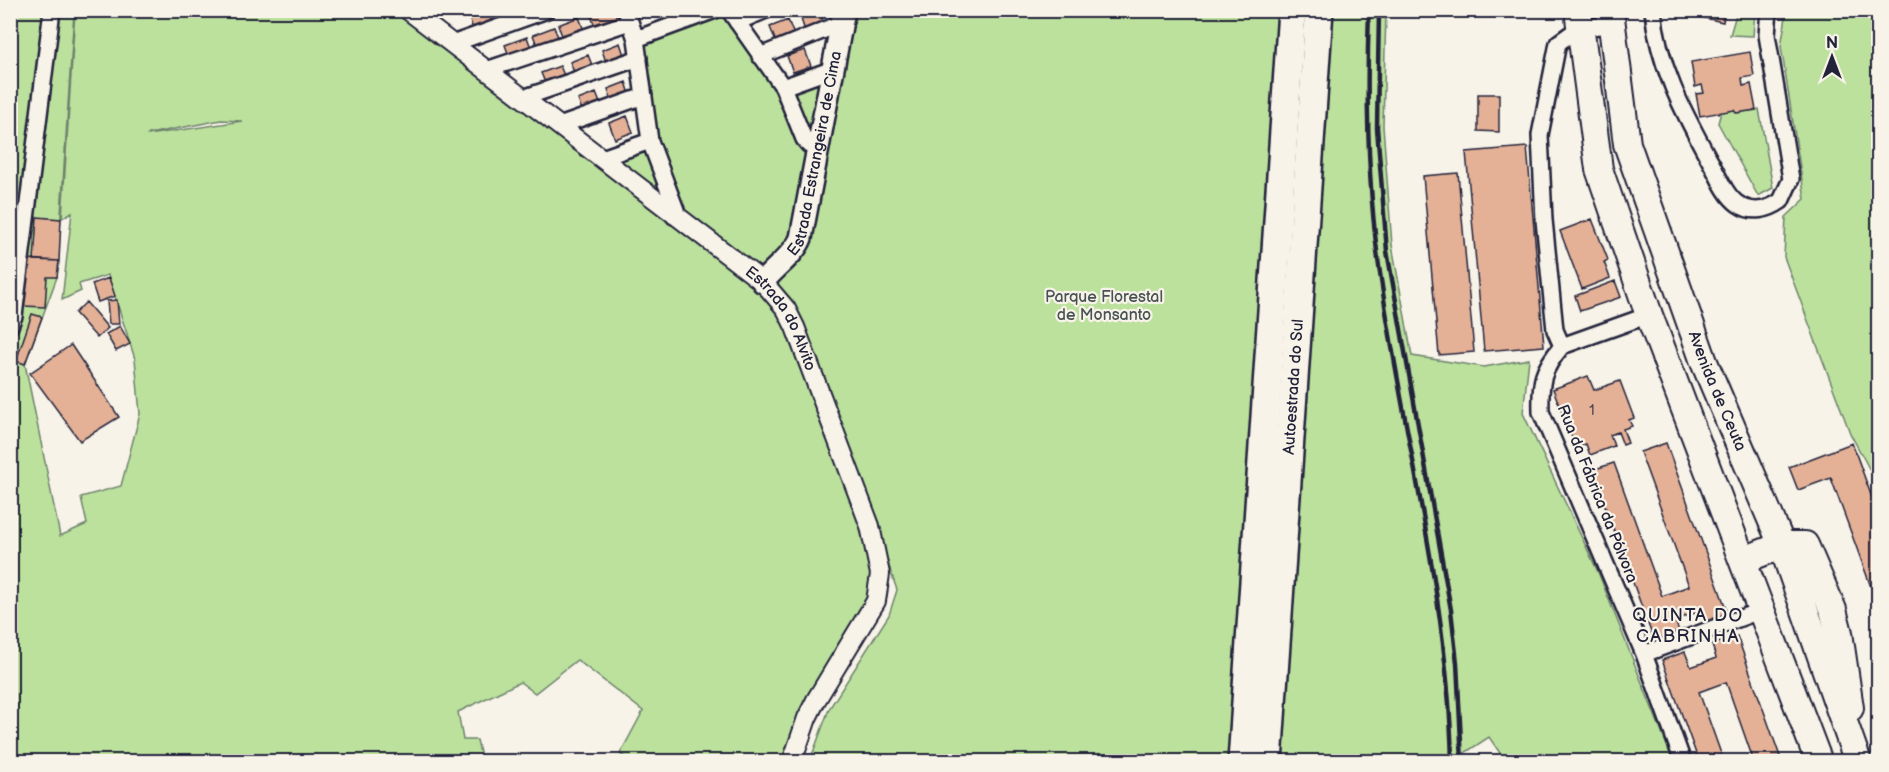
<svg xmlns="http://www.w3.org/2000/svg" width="1889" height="772" font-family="'Balsamiq Sans',sans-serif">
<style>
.green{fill:#bbe19d;stroke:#6e826c;stroke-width:1.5;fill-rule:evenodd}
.building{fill:#e4b197;stroke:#22223b;stroke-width:1.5}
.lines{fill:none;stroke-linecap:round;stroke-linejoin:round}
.minor-casing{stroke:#22223b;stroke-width:20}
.tertiary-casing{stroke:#22223b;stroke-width:22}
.secondary-casing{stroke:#22223b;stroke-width:26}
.trunk-casing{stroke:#22223b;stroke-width:30}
.motorway-casing{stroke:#22223b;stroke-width:32}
.minor{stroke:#f7f3e8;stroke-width:15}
.tertiary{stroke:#f7f3e8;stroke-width:18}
.secondary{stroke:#f7f3e8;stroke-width:21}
.trunk{stroke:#f7f3e8;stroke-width:26}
.motorway{stroke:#f7f3e8;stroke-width:27}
.rail{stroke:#22223b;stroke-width:4.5}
.labels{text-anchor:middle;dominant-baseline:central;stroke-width:4.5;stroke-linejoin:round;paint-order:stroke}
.number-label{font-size:14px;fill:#524652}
.street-label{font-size:16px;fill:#22223b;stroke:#f7f3e8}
.park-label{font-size:16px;fill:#485254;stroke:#f7f3e8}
.neighbourhood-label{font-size:18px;letter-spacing:1.5px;fill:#22223b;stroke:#f7f3e8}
</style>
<rect width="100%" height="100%" fill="#f7f3e8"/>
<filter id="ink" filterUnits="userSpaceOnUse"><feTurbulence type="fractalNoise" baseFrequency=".0167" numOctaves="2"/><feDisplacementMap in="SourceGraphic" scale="12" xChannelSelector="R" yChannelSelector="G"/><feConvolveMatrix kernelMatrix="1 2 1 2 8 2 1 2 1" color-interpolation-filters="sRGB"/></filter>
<g filter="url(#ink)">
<path class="green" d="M10,11H74L57,277L25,364L60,536L87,524L81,497L121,486L140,414L135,359L108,275L79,284L81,291L62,300L72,212L62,218L75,11H403L597,161L644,143L632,41L711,11H729L781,92L825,76L841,11H1386L1383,126L1392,245L1412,356L1484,367L1529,359L1523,413L1598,572L1673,761H1501L1500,753L1489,737L1451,762L810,761L829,709L889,615L897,590L865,495L832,449L863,530L874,572L864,610L797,717L783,761H631L620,754L643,711L577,660L535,693L520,682L458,712L463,740H477L482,761H11ZM221,120L242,121L148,135L149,134Z
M1737,11H1755L1753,36L1730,35Z
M1787,11H1878V485L1850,433L1784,257L1786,217L1805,199L1781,46Z
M1759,109L1773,188L1758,196L1718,123L1721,112L1734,110L1737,113Z"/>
<path class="building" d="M501,10H523L524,15L506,22Z
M598,10H614L618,21L596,29L590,13Z
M815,10H819L824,24L805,31L800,16Z
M1697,10H1725L1723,22L1695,16Z
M488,11L494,27L475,34L469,18Z
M579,17L585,33L564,41L558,25Z
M788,20L794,35L776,42L770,27Z
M554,27L560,42L539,50L533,35Z
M527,37L533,53L511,61L505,45Z
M620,43L625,58L607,65L602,50Z
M805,50L811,66L793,72L787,56Z
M1750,52L1754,76L1742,78L1743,86L1751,84L1756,110L1736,113L1734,110L1700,116L1696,94L1704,93L1702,85L1695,87L1691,62Z
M588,55L594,70L576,77L570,62Z
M560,66L566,80L547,87L541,73Z
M626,82L631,97L613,104L608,89Z
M596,93L602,108L584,115L578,100Z
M1478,94H1499V132L1478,131Z
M627,116L633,132L615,139L609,123Z
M1527,147L1544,346L1484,351L1466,152Z
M1458,173L1474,352L1439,355L1423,176Z
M37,217L61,219L59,261L34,260Z
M1592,219L1608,260L1604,262L1610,278L1582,289L1560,231Z
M26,259L59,261L57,277H47L45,307L24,306Z
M109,278L115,296L98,302L92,284Z
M1615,281L1621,297L1580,311L1575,296Z
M117,300L119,324H109L107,301Z
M86,302L108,328L97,338L75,313Z
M32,314L42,317L25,364L16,361Z
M120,326L130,344L116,351L106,334Z
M71,345L119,417L80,441L30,373Z
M1588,376L1594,390L1620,381L1634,418L1629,420L1632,426L1623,429L1628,443L1623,445L1618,432L1610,435L1614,446L1590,455L1586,444L1576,448L1553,389Z
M1666,443L1728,614L1705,623L1701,611L1675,620L1680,634L1655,643L1592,470L1614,463L1662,596L1689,586L1640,452Z
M1852,443L1878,514V606L1831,478L1798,490L1789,467Z
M1737,636L1782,762H1754L1726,682L1699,692L1724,762H1699L1662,660L1685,652L1691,667L1716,658L1712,645Z"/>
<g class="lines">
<defs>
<path id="minor" d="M626,10L636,39L650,141L676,210L674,216
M729,10L783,87L804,139L809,145L818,148
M1653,10C1658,66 1684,113 1710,161C1718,175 1725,195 1738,204C1752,214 1768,210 1781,201L1791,179L1767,35L1769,10
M416,16L433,10
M737,22L766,10
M1610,25L1579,28L1558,43L1540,135L1544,220L1555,330L1562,346C1542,370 1540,381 1541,412L1644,654L1683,762
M636,39L715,10
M452,44L547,10
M760,56L842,23
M486,70L630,22
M783,87L833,69
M523,98L639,58
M559,126L644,96
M602,158L650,141
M10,326L14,316L52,10
M1562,346L1649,315
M1644,654L1762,610"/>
<g id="tertiary">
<path id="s1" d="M408,10L763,282L786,309L795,327L870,526L880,574L876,601L816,700L807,718L792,762"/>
</g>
<g id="secondary">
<path id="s2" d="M763,282C774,268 795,254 801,238L844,10"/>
</g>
<g id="trunk">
<path d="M1578,10L1599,169L1649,315L1819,762"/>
<path id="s3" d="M1610,10L1627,144L1704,362L1782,545L1858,762"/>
<path d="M1744,560L1782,545H1805L1833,610L1839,633L1850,708"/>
</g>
<g id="motorway">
<path d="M1242,762L1292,10"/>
<path id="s4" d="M1268,762L1319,10"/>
</g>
</defs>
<use href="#minor" class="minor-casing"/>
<use href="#tertiary" class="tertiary-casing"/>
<use href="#secondary" class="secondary-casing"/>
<use href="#trunk" class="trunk-casing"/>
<use href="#motorway" class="motorway-casing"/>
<use href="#minor" class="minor"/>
<use href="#tertiary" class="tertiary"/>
<use href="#secondary" class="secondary"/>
<use href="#trunk" class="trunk"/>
<use href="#motorway" class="motorway"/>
<path class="rail" d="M1369,10C1366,94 1367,176 1378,259C1401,428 1448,591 1452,762
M1379,10L1377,128L1387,251L1451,610L1457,663L1462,762"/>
</g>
</g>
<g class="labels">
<g class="number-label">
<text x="1592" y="410">1</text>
</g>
<g class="street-label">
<text stroke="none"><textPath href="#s2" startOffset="144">Estrada Estrangeira de Cima</textPath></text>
<text stroke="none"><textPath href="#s1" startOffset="488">Estrada do Alvito</textPath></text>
<text stroke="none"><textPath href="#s4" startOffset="376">Autoestrada do Sul</textPath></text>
<text stroke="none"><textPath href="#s3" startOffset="398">Avenida de Ceuta</textPath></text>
<text transform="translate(1597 494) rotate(68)">Rua da Fábrica da Pólvora</text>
</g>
<g class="park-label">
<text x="1104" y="297">Parque Florestal<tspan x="1104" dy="18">de Monsanto</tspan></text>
</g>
<g class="neighbourhood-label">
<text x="1688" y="615">QUINTA DO<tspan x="1688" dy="21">CABRINHA</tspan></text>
</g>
</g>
<rect width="1889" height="772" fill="none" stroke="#f7f3e8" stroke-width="36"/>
<rect x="18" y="18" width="1853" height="736" fill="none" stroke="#22223b" stroke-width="2" filter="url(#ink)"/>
<g transform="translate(1832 57)" stroke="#f7f3e8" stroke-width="4.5" paint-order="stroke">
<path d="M0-4.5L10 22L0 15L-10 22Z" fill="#22223b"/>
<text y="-9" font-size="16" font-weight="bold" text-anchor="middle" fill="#22223b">N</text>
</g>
</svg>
